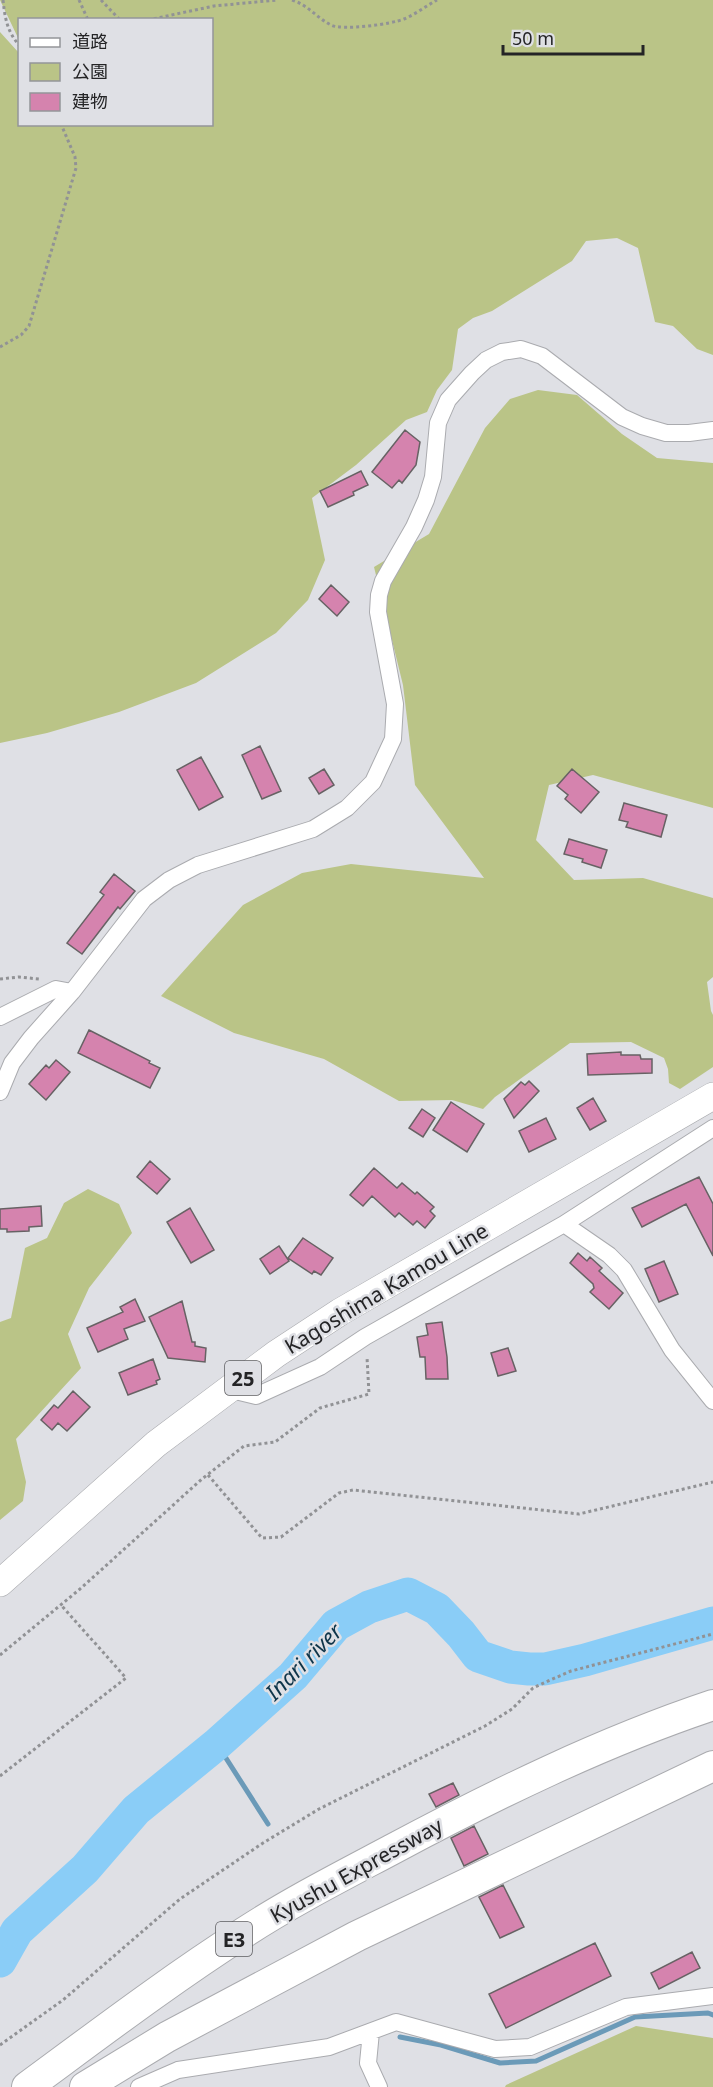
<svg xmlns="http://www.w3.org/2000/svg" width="713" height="2087" font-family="'Noto Sans','Noto Sans JP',sans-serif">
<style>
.green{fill:#bac487}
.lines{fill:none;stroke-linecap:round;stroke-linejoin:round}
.stream{stroke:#6b9ab8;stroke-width:5}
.river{stroke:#8acdf7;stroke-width:33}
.building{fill:#d583ae;stroke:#676264;stroke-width:1.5}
.minor-casing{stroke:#aaabaf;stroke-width:18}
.primary-casing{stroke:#aaabaf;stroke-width:28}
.motorway-casing{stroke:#aaabaf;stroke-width:32}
.path{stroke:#919295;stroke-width:3;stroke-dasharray:3 3;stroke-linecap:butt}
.minor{stroke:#fff;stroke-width:16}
.primary{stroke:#fff;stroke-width:27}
.motorway{stroke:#fff;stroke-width:30}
.labels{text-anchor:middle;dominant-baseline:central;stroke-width:5;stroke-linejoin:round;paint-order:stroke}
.shield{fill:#dfe0e5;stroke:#5c5c5f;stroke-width:1.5}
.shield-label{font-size:20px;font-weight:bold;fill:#242426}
.street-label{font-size:21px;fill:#242426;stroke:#dfe0e5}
.water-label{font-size:22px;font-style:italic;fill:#0e354a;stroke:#dfe0e5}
</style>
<rect width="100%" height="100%" fill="#dfe0e5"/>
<path class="green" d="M0,0H713V355L697,349L673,326L655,322L638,248L617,238L586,241L572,261L492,311L473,318L458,329L452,370L437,390L427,412L406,420L356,465L312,498L325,560L308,600L276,633L196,683L119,712L47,733L0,743V32L19,53L20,124H212V20H20L19,40Z
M538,390L577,395L622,434L657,458L713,463V808L593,775L549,785L536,840L574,880L643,878L713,898V977L707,982L711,1011L713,1015V1067L680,1089L669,1083L668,1069L664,1058L631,1042L570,1043L495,1097L483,1109L452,1100L399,1101L324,1059L234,1033L161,996L243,905L302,873L351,864L484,878L415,785L403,685L374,567L429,534L485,428L510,399Z
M88,1189L119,1204L132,1233L89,1288L68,1334L81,1368L16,1439L26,1482L23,1501L0,1520V1322L11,1318L25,1248L47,1238L64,1203Z
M636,2026L713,2038V2087H505L506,2085Z"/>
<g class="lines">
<path class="stream" d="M217,1744L268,1824
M400,2037L441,2045L500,2063L536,2061L635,2017L708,2013L713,2015"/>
<path class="river" d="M0,1961L17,1931L85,1869L136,1810L217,1744L293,1676L336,1625L369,1607L408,1594L437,1609L461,1634L478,1656L510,1667L529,1669H545L585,1660L713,1623"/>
</g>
<path class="building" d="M405,430L420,442L416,465L402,483L399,480L392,488L372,472Z
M361,471L368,485L353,492L354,495L328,507L320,491Z
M331,585L349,602L337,616L319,599Z
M260,746L281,791L262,799L242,755Z
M201,757L223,797L199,810L177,770Z
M324,769L334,785L319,794L309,778Z
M572,769L599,792L581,813L565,799L568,795L557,786Z
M624,803L667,815L661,837L626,827L628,822L619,820Z
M569,839L607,850L601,868L582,862L583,859L564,854Z
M114,874L135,891L120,909L118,907L82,954L67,943L104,895L100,892Z
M89,1030L150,1061L149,1063L160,1068L150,1088L78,1053Z
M621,1052V1055H640L641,1059H652V1073L588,1075L587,1054Z
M56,1060L70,1072L46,1100L29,1084L46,1065L49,1068Z
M529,1081L539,1091L514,1118L504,1099L521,1082L525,1085Z
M593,1098L606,1121L590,1130L577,1108Z
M451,1102L484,1124L467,1152L433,1130Z
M422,1109L435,1118L423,1137L409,1128Z
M546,1118L556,1139L529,1152L519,1131Z
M150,1161L170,1179L157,1194L137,1177Z
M374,1168L397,1188L402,1183L415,1194L417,1192L434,1207L430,1211L435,1216L425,1228L417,1221L413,1225L399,1213L395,1217L372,1196L363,1206L350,1195Z
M699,1177L713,1204V1256L686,1204L642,1227L632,1208Z
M41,1206L42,1226L29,1227V1231L7,1232V1229H0V1209Z
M190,1208L214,1250L191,1263L167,1222Z
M303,1238L333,1258L321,1275L314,1271L312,1274L288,1258Z
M279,1246L289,1261L270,1274L260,1259Z
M578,1253L587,1261L590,1257L602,1268L599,1271L623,1293L609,1309L590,1292L594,1288L593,1284L570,1263Z
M664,1261L678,1294L659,1302L645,1269Z
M135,1299L145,1321L124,1329L128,1339L98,1352L87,1328L123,1312L120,1307Z
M182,1301L192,1342H195V1346L206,1348L205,1362L168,1358L149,1317Z
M442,1322L447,1357L448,1379H426L425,1357H420L417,1337L428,1335L426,1324Z
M508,1348L516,1371L498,1376L491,1353Z
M153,1359L160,1379L156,1381L157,1384L128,1395L119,1373Z
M73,1391L90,1407L67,1431L58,1423L52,1430L41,1420L54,1405L58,1408Z
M453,1783L459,1795L436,1807L429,1794Z
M474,1826L488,1854L464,1866L451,1838Z
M503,1885L524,1927L500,1938L479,1897Z
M595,1943L611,1976L506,2028L489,1994Z
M692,1952L700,1968L659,1989L651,1973Z"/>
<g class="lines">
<defs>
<path id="minor" d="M0,1017L56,989L72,992
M0,1092L12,1063L31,1038L72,992L144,899L169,880L198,865L313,829L347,808L373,782L393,739L395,704L378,612L379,595L383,581L414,527L426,500L433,477L438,423L448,400L472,373L486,360L502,352L521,349L542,356L622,417L642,426L666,433H689L713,430
M713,1128L564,1224L609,1255L624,1270L672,1350L713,1401
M227,1389L256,1396L320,1367L365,1337L564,1224
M371,2032L368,2063L379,2087
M139,2087L178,2070L329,2047L396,2022L495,2049L530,2047L626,2007L713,1996"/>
<path id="primary" d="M0,1583L156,1444L276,1354L340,1312L713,1096"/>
<path id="motorway" d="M27,2087C99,2034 170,1980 245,1932C291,1902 342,1876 391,1850C494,1795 602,1742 713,1705
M85,2087L167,2037L357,1936L713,1766"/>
</defs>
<use href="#minor" class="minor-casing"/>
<use href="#primary" class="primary-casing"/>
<use href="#motorway" class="motorway-casing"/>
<path class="path" d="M3,0C5,18 7,32 20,46
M79,0L88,20
M101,0L120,20
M292,0C308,5 317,18 331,25C342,31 392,24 404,19C416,14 426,6 437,0
M148,20L214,6L277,0
M0,347L21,335L29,326L76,168L75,157L61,124
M0,979L19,977L39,979
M208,1475L262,1538L281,1537L339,1493L353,1490L579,1514L713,1482
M0,1655L80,1589L202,1479L244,1446L275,1442L320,1408L369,1394L367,1357
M0,1776L126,1678L61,1605
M0,2045L63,2000L180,1899L263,1843L319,1809L485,1726L512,1709L533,1688L548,1681L571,1671L713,1634"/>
<use href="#minor" class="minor"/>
<use href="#primary" class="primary"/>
<use href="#motorway" class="motorway"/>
</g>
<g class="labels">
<g class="shield">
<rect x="225" y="1361" width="36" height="34" rx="4.5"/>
<rect x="216" y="1922" width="36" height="34" rx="4.5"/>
</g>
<g class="shield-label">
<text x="243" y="1378">25</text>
<text x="234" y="1939">E3</text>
</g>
<g class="street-label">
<text transform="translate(386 1288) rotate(-31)">Kagoshima Kamou Line</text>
<text transform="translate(356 1870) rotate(-29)">Kyushu Expressway</text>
</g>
<g class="water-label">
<text transform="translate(303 1661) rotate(-45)">Inari river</text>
</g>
</g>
<rect x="18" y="18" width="195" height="108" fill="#dfe0e5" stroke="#949599" stroke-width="1.5"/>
<rect x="30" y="38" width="30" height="9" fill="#ffffff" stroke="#949599" stroke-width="1.5"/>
<text x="72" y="48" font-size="18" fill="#242426">道路</text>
<rect x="30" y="63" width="30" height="18" fill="#bac487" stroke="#949599" stroke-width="1.5"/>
<text x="72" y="78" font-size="18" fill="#242426">公園</text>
<rect x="30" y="93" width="30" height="18" fill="#d583ae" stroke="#949599" stroke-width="1.5"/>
<text x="72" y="108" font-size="18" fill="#242426">建物</text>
<path d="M503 45v9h140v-9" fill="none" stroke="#242426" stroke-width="3"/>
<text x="512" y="45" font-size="18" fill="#242426" stroke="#dfe0e5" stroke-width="4.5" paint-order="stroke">50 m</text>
</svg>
